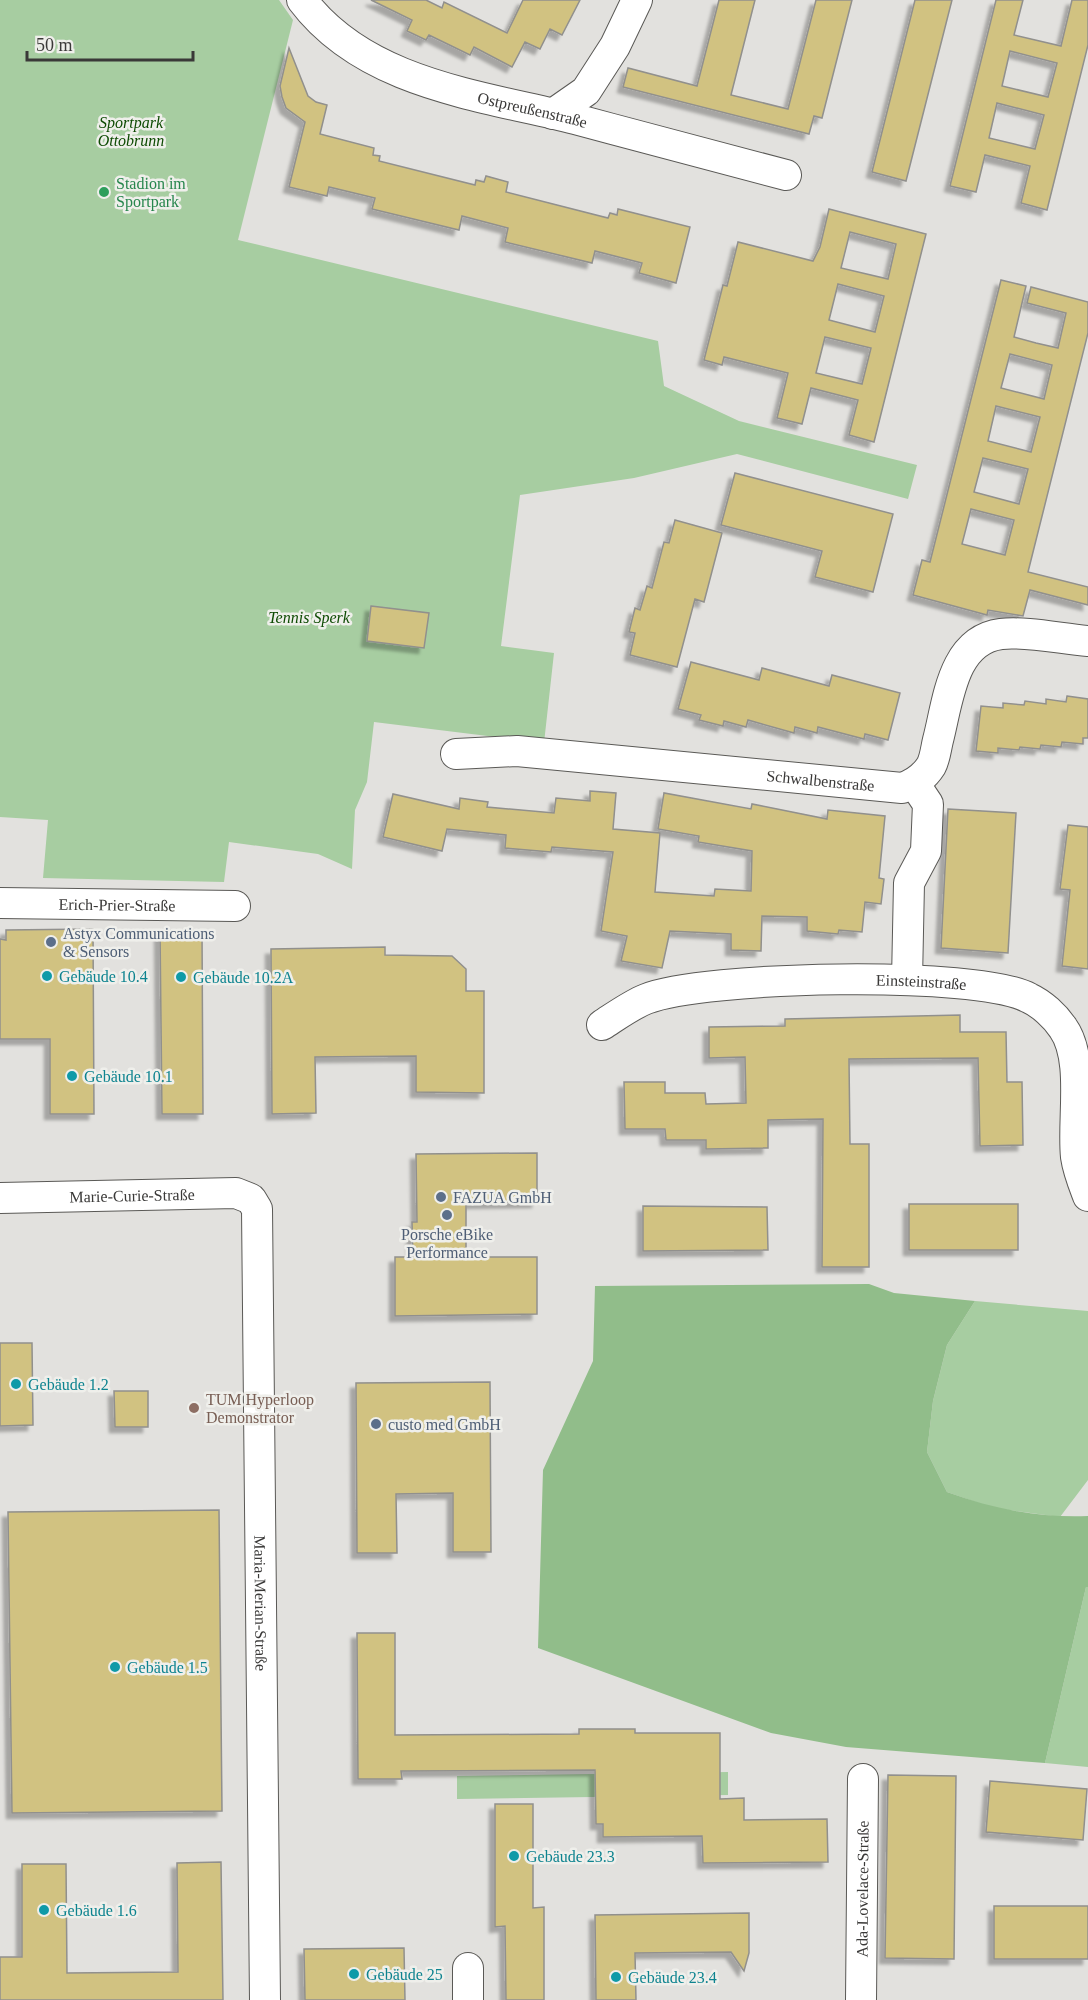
<svg xmlns="http://www.w3.org/2000/svg" width="1088" height="2000" font-family="'Times New Roman',serif">
<style>
.green{fill:#a7cda1}
.forest{fill:#91bd8a}
.building{fill:#d1c281;stroke:#91908d;stroke-width:1.5;fill-rule:evenodd;filter:url(#shadow)}
.lines{fill:none;stroke-linecap:round;stroke-linejoin:round}
.minor-casing{stroke:#5a5956;stroke-width:32}
.minor{stroke:#fff;stroke-width:30}
.leisure-dot{fill:#2e9e5b;stroke:#efefeb;stroke-width:2}
.service-dot{fill:#5c6f8a;stroke:#efefeb;stroke-width:2}
.culture-dot{fill:#0f9aa8;stroke:#efefeb;stroke-width:2}
.education-dot{fill:#8d6e63;stroke:#efefeb;stroke-width:2}
.labels{text-anchor:middle;dominant-baseline:central;stroke-width:5;stroke-linejoin:round;paint-order:stroke}
.street-label{font-size:16px;fill:#3a3938;stroke:#efefeb}
.park-label{font-size:16px;font-style:italic;fill:#0e4b03;stroke:#efefeb}
.leisure-label{font-size:16px;fill:#27864d;stroke:#efefeb;text-anchor:start}
.service-label{font-size:16px;fill:#4e5e75;stroke:#efefeb;text-anchor:start}
.culture-label{font-size:16px;fill:#0d838f;stroke:#efefeb;text-anchor:start}
.education-label{font-size:16px;fill:#785e54;stroke:#efefeb;text-anchor:start}
</style>
<defs>
<filter id="shadow"><feDropShadow dx="-5.5" dy="5.5" stdDeviation="1.5" flood-color="#0004"/></filter>
</defs>
<rect width="100%" height="100%" fill="#e2e1de"/>
<path class="green" d="M0,0H279L293,20L238,240L658,341L664,386L739,421L917,465L908,499L737,454L634,478L520,495L501,646L554,653L544,743L374,722L367,782L355,810L352,869L318,854L229,842L224,882L43,878L48,820L0,817Z
M975,1301L1088,1311V1480L1060,1517L993,1508L947,1492L927,1452L933,1401L947,1345Z
M1086,1587H1088V1767L1045,1763Z
M728,1772V1795L457,1799V1776Z"/>
<path class="forest" d="M869,1284L894,1293L975,1301L947,1345L933,1401L927,1452L947,1492C993,1509 1039,1518 1088,1516V1587H1086L1045,1763L846,1747L771,1733L538,1648L543,1470L593,1361L595,1286Z"/>
<path class="building" d="M371,0H426L442,8L444,2L507,33L523,0H580L562,35L550,29L540,49L525,42L512,67L474,47L470,55L429,35L426,40L407,31L412,20Z
M719,0H755L731,95L788,109L816,0H852L822,118L814,116L809,134L623,87L628,68L697,86Z
M915,0H952L906,181L872,172Z
M996,0H1023L1014,35L1061,46L1072,0H1088V45L1047,210L1021,203L1030,166L985,155L976,192L950,186ZM1010,51L1057,63L1048,97L1002,86ZM997,103L1044,115L1035,149L989,138Z
M289,48L308,96L316,102L327,105L320,134L374,148L373,155L380,156L379,161L475,185L476,180L484,182L486,176L508,182L506,192L608,218L610,213L617,215L618,209L690,227L676,283L639,273L642,263L595,251L592,263L505,242L508,228L462,216L459,230L372,209L375,198L329,187L327,196L289,187L305,122L286,108L282,97L280,86Z
M829,209L926,234L874,442L849,435L858,400L811,388L802,424L777,418L788,373L724,357L722,365L704,360L723,285L727,286L738,242L813,261L820,247ZM850,232L896,244L888,279L841,268ZM838,284L884,296L875,332L829,320ZM825,337L871,348L862,384L816,373Z
M1001,280L1026,286L1014,337L1036,343L1058,348L1066,313L1027,303L1031,287L1088,302V333L1028,572L1088,587V605L1030,590L1023,616L988,610L987,615L913,595L922,560L930,562ZM1010,354L1052,365L1044,399L1001,388ZM996,406L1040,417L1031,452L988,441ZM983,458L1028,469L1019,504L974,492ZM971,509L1014,520L1005,555L962,544Z
M735,473L893,514L873,592L815,577L822,551L721,525Z
M675,520L722,533L704,602L695,599L677,667L630,655L635,633L629,632L635,608L640,610L647,586L652,588L664,542L669,543Z
M371,606L429,613L424,648L367,641Z
M691,662L759,680L762,668L829,686L832,675L900,693L888,740L865,734L864,739L818,727L817,733L795,727L794,733L748,720L746,727L724,721L723,726L699,720L701,715L678,709Z
M1067,696L1088,699V738H1083V744L1062,742L1061,747L1041,745L1040,749L1020,747L1019,750L998,748V753L976,751L981,706L1003,708V703L1024,705L1025,701L1046,704V699L1066,702Z
M590,791L616,793L613,829L660,833L655,892L714,896L715,889L751,891L752,851L698,842L699,836L658,829L664,793L751,809L752,804L827,819L828,810L885,816L879,878L884,879L881,904L865,902L862,932L839,930L838,934L807,931V917L762,916L761,951L731,950V934L670,931L662,968L621,961L627,936L601,931L613,852L552,847L551,852L505,848L506,835L447,829L442,851L383,837L393,794L459,809L460,798L488,802L487,807L554,813L556,798L590,801Z
M948,809L1016,813L1008,953L941,948Z
M1068,825L1088,827V969L1062,966L1070,890L1060,889Z
M93,929L94,1114H50V1039H0V939L6,940V930Z
M160,930H202L203,1114H162Z
M385,947V955L452,956L466,969V991H484V1093L416,1092V1056L315,1057L316,1113L272,1114L271,949Z
M960,1015V1032H1006L1007,1082H1022L1023,1145L980,1146L978,1058L849,1059L850,1144H869V1267H822L823,1119L768,1120V1148L706,1149V1140H666L665,1129H625L624,1082H665V1093H705L706,1104L746,1103L745,1057L709,1058V1027L785,1026V1019Z
M537,1153V1202L466,1203V1257H537V1314L395,1316V1257H413L412,1222H417L416,1154Z
M909,1204H1018V1250H909Z
M643,1206L767,1207L768,1250L643,1251Z
M0,1343H32L33,1425L0,1426Z
M490,1382L491,1552H453V1493L396,1494L397,1553H357L356,1383Z
M114,1391H148V1427H115Z
M219,1510L222,1811L12,1813L8,1512Z
M357,1633H395V1735L579,1734V1729H635V1733H720V1799L744,1798V1820L827,1819L828,1862L703,1863L702,1836L603,1837V1824H596L595,1770L401,1771L402,1779H358Z
M888,1775L956,1776L954,1959L885,1958Z
M990,1781L1087,1789L1083,1840L986,1832Z
M495,1804H533V1908L544,1907V2000H506L505,1926L495,1927Z
M221,1862L223,2000H0V1957H22V1864H66L67,1973L178,1972L177,1863Z
M994,1906H1088V1959H994Z
M749,1913V1953L744,1971L731,1952L635,1953L636,2000H596L595,1915Z
M404,1948L405,2000H305L304,1949Z"/>
<g class="lines">
<defs>
<g id="minor">
<path id="s1" d="M302,0C365,84 480,95 575,119C645,138 715,156 786,175"/>
<path d="M553,114L586,91L615,46L637,0"/>
<path id="s2" d="M456,754L517,751L902,788C914,784 924,777 931,766C935,759 936,748 938,740C948,702 952,640 1001,634C1026,631 1062,639 1088,641"/>
<path id="s3" d="M0,903L235,906"/>
<path d="M907,980L909,883L926,851L928,804L914,783"/>
<path id="s4" d="M602,1025C616,1016 631,1005 646,999C702,976 978,970 1029,998C1042,1004 1055,1016 1063,1028C1085,1059 1072,1119 1076,1157C1078,1171 1083,1183 1088,1196"/>
<path id="s5" d="M0,1198L236,1193L251,1199L257,1209L265,2000"/>
<path d="M468,1968V2000"/>
<path id="s6" d="M861,2000L863,1779"/>
</g>
</defs>
<use href="#minor" class="minor-casing"/>
<use href="#minor" class="minor"/>
</g>
<circle class="leisure-dot" cx="104" cy="192" r="6"/>
<g class="service-dot">
<circle cx="51" cy="942" r="6"/>
<circle cx="441" cy="1197" r="6"/>
<circle cx="447" cy="1215" r="6"/>
<circle cx="376" cy="1424" r="6"/>
</g>
<g class="culture-dot">
<circle cx="47" cy="976" r="6"/>
<circle cx="181" cy="977" r="6"/>
<circle cx="72" cy="1076" r="6"/>
<circle cx="16" cy="1384" r="6"/>
<circle cx="115" cy="1667" r="6"/>
<circle cx="514" cy="1856" r="6"/>
<circle cx="44" cy="1910" r="6"/>
<circle cx="354" cy="1974" r="6"/>
<circle cx="616" cy="1977" r="6"/>
</g>
<circle class="education-dot" cx="194" cy="1408" r="6"/>
<g class="labels">
<g class="street-label">
<text stroke="none"><textPath href="#s1" startOffset="261">Ostpreußenstraße</textPath></text>
<text stroke="none"><textPath href="#s2" startOffset="366">Schwalbenstraße</textPath></text>
<text stroke="none"><textPath href="#s3" startOffset="117">Erich-Prier-Straße</textPath></text>
<text stroke="none"><textPath href="#s4" startOffset="328">Einsteinstraße</textPath></text>
<text stroke="none"><textPath href="#s5" startOffset="132">Marie-Curie-Straße</textPath></text>
<text stroke="none"><textPath href="#s5" startOffset="658">Maria-Merian-Straße</textPath></text>
<text stroke="none"><textPath href="#s6" startOffset="111">Ada-Lovelace-Straße</textPath></text>
</g>
<g class="park-label">
<text x="131" y="122">Sportpark<tspan x="131" dy="18">Ottobrunn</tspan></text>
<text x="309" y="617">Tennis Sperk</text>
</g>
<g class="leisure-label">
<text x="116" y="183">Stadion im<tspan x="116" dy="18">Sportpark</tspan></text>
</g>
<g class="service-label">
<text x="63" y="933">Astyx Communications<tspan x="63" dy="18">&amp; Sensors</tspan></text>
<text x="453" y="1197">FAZUA GmbH</text>
<text x="447" y="1234" text-anchor="middle">Porsche eBike<tspan x="447" dy="18">Performance</tspan></text>
<text x="388" y="1424">custo med GmbH</text>
</g>
<g class="culture-label">
<text x="59" y="976">Gebäude 10.4</text>
<text x="193" y="977">Gebäude 10.2A</text>
<text x="84" y="1076">Gebäude 10.1</text>
<text x="28" y="1384">Gebäude 1.2</text>
<text x="127" y="1667">Gebäude 1.5</text>
<text x="526" y="1856">Gebäude 23.3</text>
<text x="56" y="1910">Gebäude 1.6</text>
<text x="366" y="1974">Gebäude 25</text>
<text x="628" y="1977">Gebäude 23.4</text>
</g>
<g class="education-label">
<text x="206" y="1399">TUM Hyperloop<tspan x="206" dy="18">Demonstrator</tspan></text>
</g>
</g>
<path d="M27 51v9h166v-9" fill="none" stroke="#3a3938" stroke-width="3"/>
<text x="36" y="51" font-size="18" fill="#3a3938" stroke="#efefeb" stroke-width="4.5" paint-order="stroke">50 m</text>
</svg>
